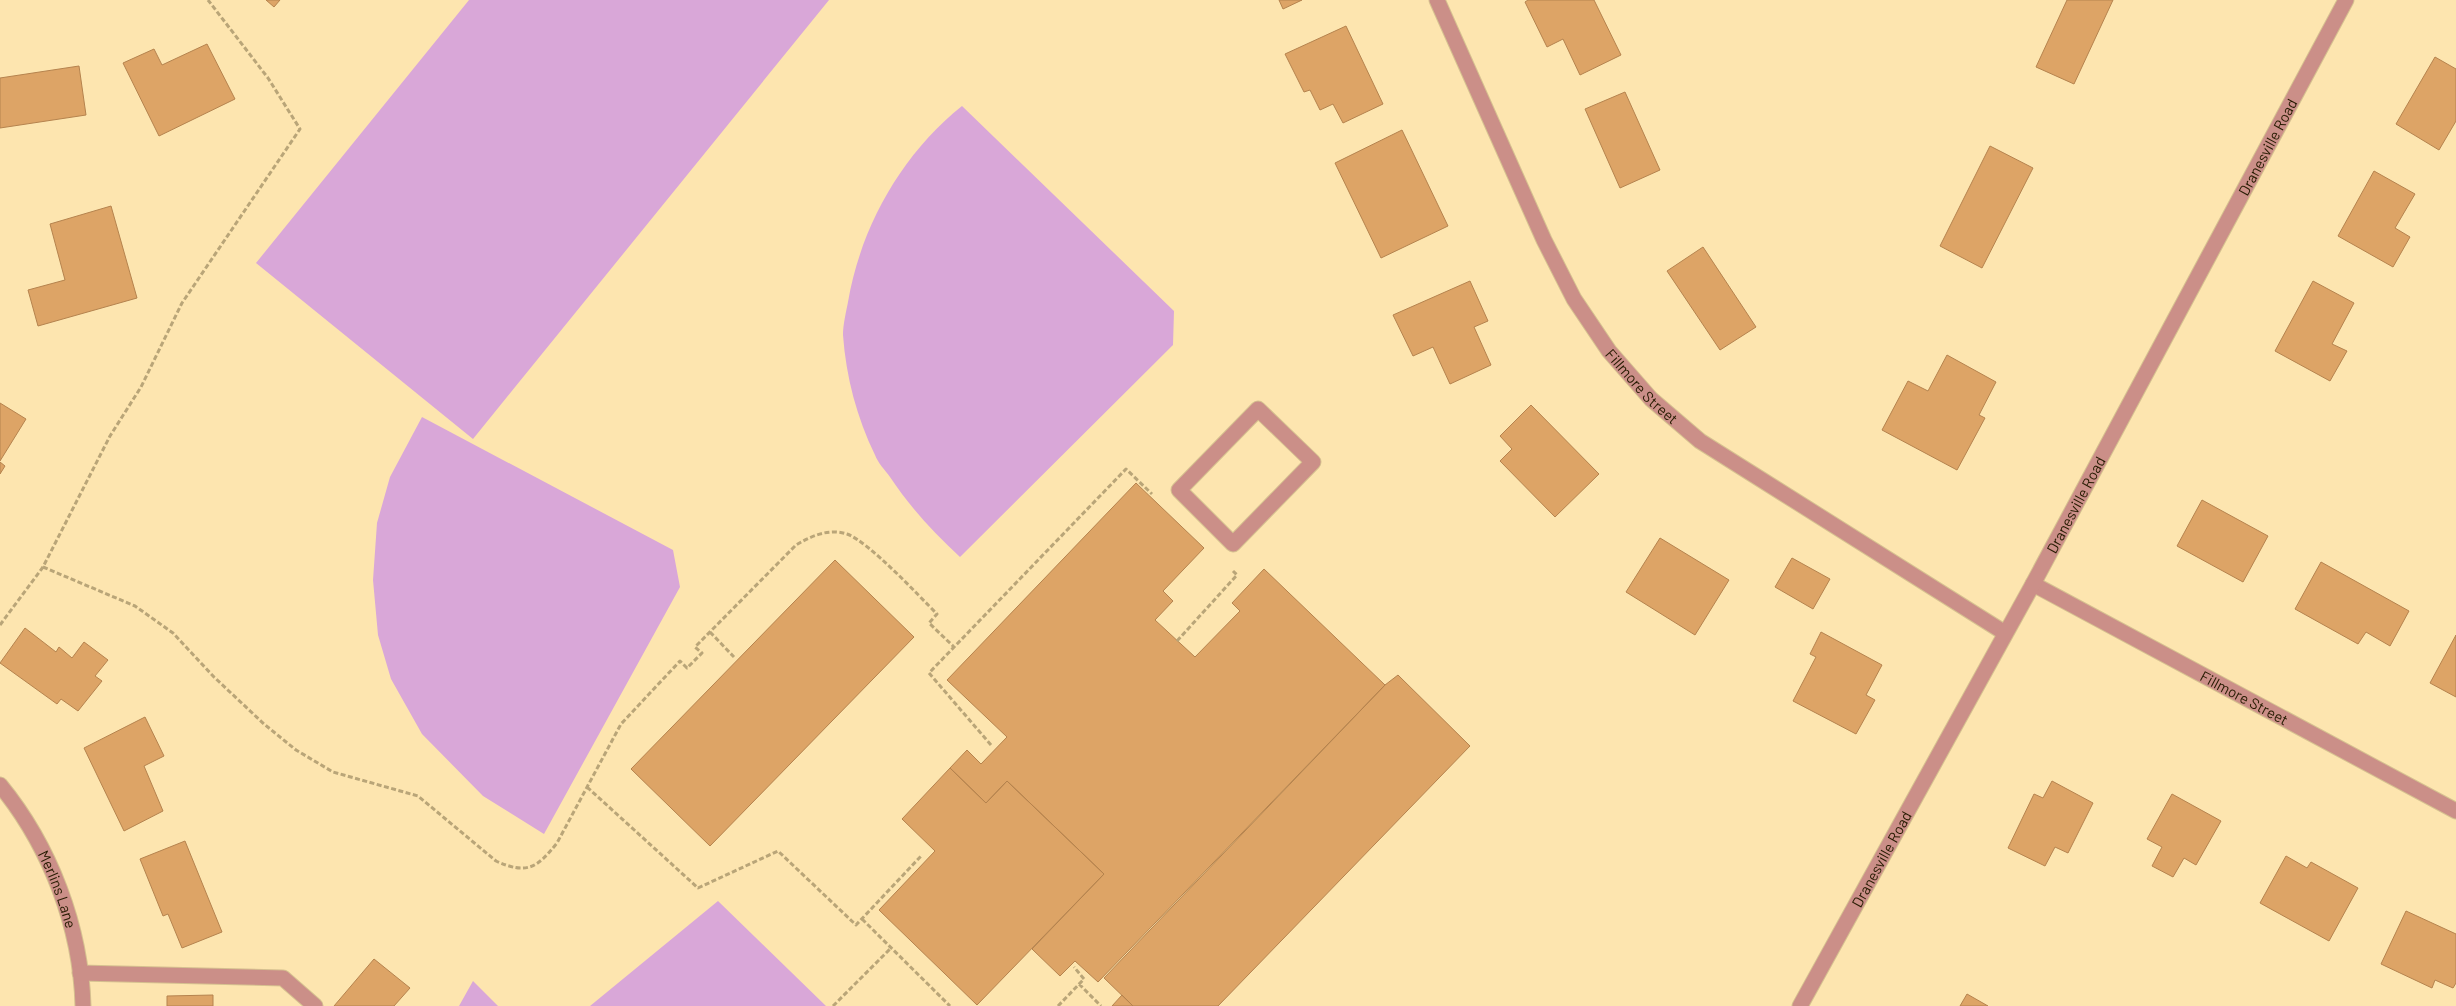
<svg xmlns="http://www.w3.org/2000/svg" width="2456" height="1006" font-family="Barlow,sans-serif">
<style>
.green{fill:#d9a7d8}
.building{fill:#dda466;stroke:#b5834e}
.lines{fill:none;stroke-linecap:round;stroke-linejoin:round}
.minor-casing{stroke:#d6c190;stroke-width:17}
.path{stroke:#b9a578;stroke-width:3;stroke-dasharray:5 2.5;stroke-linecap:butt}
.minor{stroke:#cb8f88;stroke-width:15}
.labels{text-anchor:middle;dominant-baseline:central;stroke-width:4.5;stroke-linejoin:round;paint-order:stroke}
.street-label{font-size:15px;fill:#261b00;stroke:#faf4e7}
</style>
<rect width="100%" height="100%" fill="#fde5af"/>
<path class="green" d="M469,0H829L473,439L256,263Z
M962,106L1174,311L1173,345L960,557C933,532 910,507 890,477C885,470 878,463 875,455C857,418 846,377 843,335C843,325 846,312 848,302C861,226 902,154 962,106Z
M422,417L673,550L680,587L544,834L483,796L422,734L391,679L378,635L373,580L377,523L390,477Z
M718,901L826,1006H590Z
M473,981L498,1006H459Z"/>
<path class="building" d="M266,0H280L274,7Z
M1279,0H1302L1283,9Z
M1528,0H1594L1621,55L1580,75L1563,39L1547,47L1525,2Z
M2067,0H2113L2074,84L2036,67Z
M1346,26L1383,104L1343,123L1333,104L1320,110L1310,90L1304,92L1285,54Z
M207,44L235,99L159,136L123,63L154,49L162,65Z
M2435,57L2456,69V121L2439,150L2396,124Z
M79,66L86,115L0,128V78Z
M1625,92L1660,170L1620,188L1585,109Z
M1402,130L1448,226L1381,258L1335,163Z
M1990,146L2033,168L1982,268L1940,246Z
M2374,171L2415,194L2395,228L2410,237L2393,267L2338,236Z
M111,206L137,298L38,326L28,290L65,280L50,224Z
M1703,247L1756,327L1720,350L1667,271Z
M1470,281L1488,321L1474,327L1491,365L1450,384L1433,347L1413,356L1393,315Z
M2313,281L2354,303L2332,344L2347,351L2330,381L2275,351Z
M1947,355L1996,382L1979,415L1985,418L1957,470L1882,430L1908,381L1928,391Z
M0,403L26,419L0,461Z
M1531,405L1599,474L1555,517L1500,461L1512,449L1500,436Z
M0,462L5,466L0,474Z
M1136,483L1204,548L1163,591L1173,601L1155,620L1195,657L1240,611L1232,603L1264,569L1385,685L1098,982L1075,961L1060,976L1032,949L1104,874L1007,781L986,803L950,768L967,750L981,764L1007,737L947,680Z
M2202,500L2268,536L2243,582L2177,546Z
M1660,538L1729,580L1695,635L1626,592Z
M1792,558L1830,579L1813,609L1775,587Z
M835,560L914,637L710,846L631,769Z
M2321,562L2409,611L2390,646L2366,632L2358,644L2295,609Z
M25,628L56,652L59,647L72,658L84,642L108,660L95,676L102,681L78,711L61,699L57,704L0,663Z
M1821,632L1882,665L1866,695L1875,700L1856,734L1793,701L1816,657L1810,654Z
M2456,635V697L2430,683Z
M1398,675L1470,746L1218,1006H1133L1104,978L1385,685Z
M145,717L164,756L144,766L163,811L124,831L84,748Z
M950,768L986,803L1007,781L1104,874L977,1005L879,910L935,851L902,819Z
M2052,781L2093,803L2068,853L2055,847L2045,866L2008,848L2034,794L2043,798Z
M2172,794L2221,821L2196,865L2184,858L2173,877L2152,866L2162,847L2147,839Z
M185,841L222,932L182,948L168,914L163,916L140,859Z
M2286,856L2307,868L2311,862L2358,888L2329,941L2260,903Z
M2406,911L2456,934V983L2453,988L2435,980L2432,988L2381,964Z
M374,959L410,988L394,1006H334Z
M1967,994L1988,1006H1960Z
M213,995V1006H167V996Z
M1122,995L1133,1006H1112Z"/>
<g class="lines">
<defs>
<g id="minor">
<path id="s1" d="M1437,0L1544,240L1574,299L1609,351L1651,399L1700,441L2005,633"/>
<path d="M1258,409L1313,462L1233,544L1179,490Z"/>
<path id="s2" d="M2033,584L2456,811"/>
<path id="s3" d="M0,785C50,846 81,927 83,1006"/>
<path d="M80,973L283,978L315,1006"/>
<path id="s4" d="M1800,1006L2033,584L2346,0"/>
</g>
</defs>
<use href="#minor" class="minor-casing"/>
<path class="path" d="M43,567L135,606L173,633L214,677L264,724L296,750L333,772L418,796L496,861C527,875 537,868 557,843L621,724L680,661L687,668L702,653L695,647L796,545C811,536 829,528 847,534C869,542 918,595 937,614L929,623L953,646
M0,625L43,567L110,436L141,387L182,303L300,129L268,78L208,0
M710,632L734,657
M1177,641L1237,575L1233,571
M991,745L929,673L1126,469L1152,494
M587,787L698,888L778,851L856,925L922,855
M862,919L950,1006
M1079,984L1101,1006
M833,1006L891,948
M1058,1006L1084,979L1074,967"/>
<use href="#minor" class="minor"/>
</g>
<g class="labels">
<g class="street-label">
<text stroke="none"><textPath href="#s4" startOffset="978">Dranesville Road</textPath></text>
<text stroke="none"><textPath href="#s1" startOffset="440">Fillmore Street</textPath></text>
<text stroke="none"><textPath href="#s4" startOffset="572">Dranesville Road</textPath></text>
<text stroke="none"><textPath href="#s2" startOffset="240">Fillmore Street</textPath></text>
<text stroke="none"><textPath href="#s4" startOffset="168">Dranesville Road</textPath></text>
<text stroke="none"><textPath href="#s3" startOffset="120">Merlins Lane</textPath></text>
</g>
</g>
</svg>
